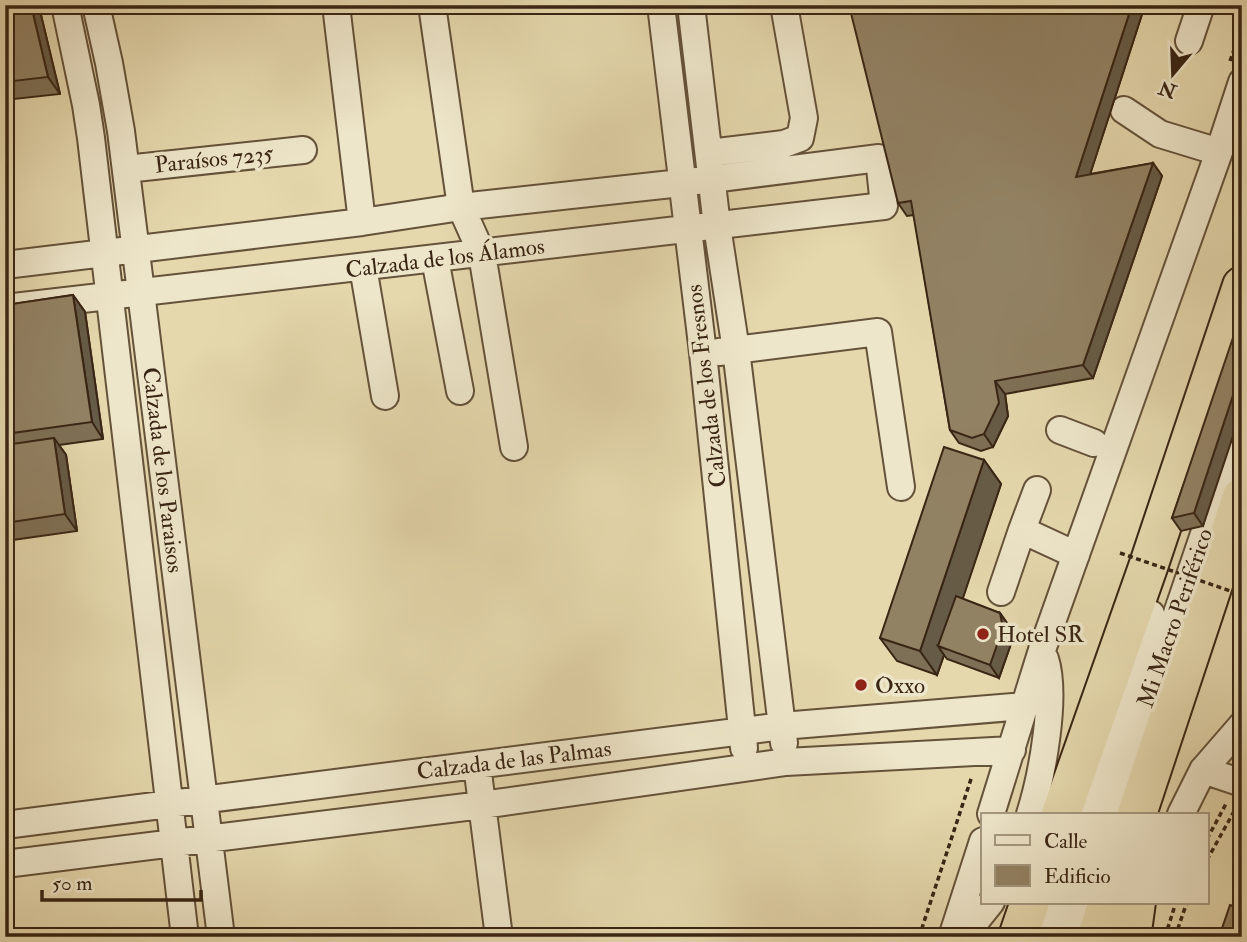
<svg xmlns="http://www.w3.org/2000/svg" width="1247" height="942" font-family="'IM FELL Double Pica',serif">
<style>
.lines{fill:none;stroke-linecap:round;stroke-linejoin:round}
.minor-casing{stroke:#64523a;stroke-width:30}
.highway-casing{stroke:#392514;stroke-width:42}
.path{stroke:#392514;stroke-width:3.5;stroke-dasharray:5 3.5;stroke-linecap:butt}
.minor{stroke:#eee6ca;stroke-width:26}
.highway{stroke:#e5d8ad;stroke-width:38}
.path-bridge{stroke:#392514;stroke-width:3.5;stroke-dasharray:5 3.5;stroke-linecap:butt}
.wall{fill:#7e7056;stroke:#392514;stroke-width:2}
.shaded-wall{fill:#665b46;stroke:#392514;stroke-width:2}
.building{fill:#928264;stroke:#392514;stroke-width:2}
.poi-dot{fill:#8f2418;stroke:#eee6ca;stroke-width:2.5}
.labels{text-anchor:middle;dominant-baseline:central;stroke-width:7;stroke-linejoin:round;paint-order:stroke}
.street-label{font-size:23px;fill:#392514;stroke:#eee6ca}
.poi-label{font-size:23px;fill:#392514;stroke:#eee6ca;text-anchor:start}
</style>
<rect width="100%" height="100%" fill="#e5d8ad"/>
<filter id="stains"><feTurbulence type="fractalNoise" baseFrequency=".00286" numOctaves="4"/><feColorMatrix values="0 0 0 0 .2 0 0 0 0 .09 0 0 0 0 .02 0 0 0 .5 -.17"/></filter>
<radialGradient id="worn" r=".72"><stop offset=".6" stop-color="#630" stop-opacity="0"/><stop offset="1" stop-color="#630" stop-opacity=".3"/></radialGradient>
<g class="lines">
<defs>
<path id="minor" d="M65,5L86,105L91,138L185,937
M96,5L109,63L121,131L221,937
M336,5L362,222
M432,5L461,207L482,254L514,447
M661,5L703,353L744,748
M691,5L717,226L736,350L784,743
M1189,41L1201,5
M1124,110L1160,134L1219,152
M709,153L784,144L800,138L804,118L784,5
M126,169L303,150
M435,259L460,391
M5,265L362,222L461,207L681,183L879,158L884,206L5,308
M363,267L385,396
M719,352L878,332L901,487
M1060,430L1094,443
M1037,490L1022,530L1076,555
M1001,592L1022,530
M477,765L499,937
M1203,770L1242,783
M991,814L1042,650L1219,152L1242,82
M1030,814C1042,776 1057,696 1045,659
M1086,814L1151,614
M1109,814L1242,422
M1181,814L1203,770L1242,725
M5,825L782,726L1025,706
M5,864L482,805L786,762L1012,750
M952,937L983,841
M963,937L991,902
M1046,937L1057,902
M1068,937L1080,902"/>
<path id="highway" d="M1061,814L1148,567L1242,286
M1137,814L1242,497
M1132,931L1136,902
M1018,937L1030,902
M1097,937L1108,902"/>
</defs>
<use href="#minor" class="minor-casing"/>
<use href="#highway" class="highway-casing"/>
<path class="path" d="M1230,61L1242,27
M1207,839L1227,802
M1207,860L1237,806
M919,937L972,776
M1165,937L1176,902
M1175,937L1187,902"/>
<use href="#minor" class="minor"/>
<use href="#highway" class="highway"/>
<path class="path-bridge" d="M1120,553L1242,595"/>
</g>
<path class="wall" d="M5,5L41,15L60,94L5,100Z
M1145,5L1090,174L1153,163L1162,176L1093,378L1005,394L1008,416L993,447L981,451L959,443L950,430L914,215L907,216L898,203Z
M73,295L85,312L103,439L59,445L66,455L77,531L5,541V305Z
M1242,319L1203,526L1181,531L1172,518Z
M984,460L1001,484L962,599L1000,613L1009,626L1012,641L999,678L947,659L944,655L937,675L897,661L880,638Z"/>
<path class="shaded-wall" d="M31,5H40L41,15L60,94L48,77Z
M1132,5H1145L1085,190L1076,177Z
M1153,163L1162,176L1093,378L1083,365Z
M73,295L85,312L103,439L92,422Z
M1242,368V409L1203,526L1194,513Z
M995,381L1005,394L1008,416L993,447L984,434Z
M54,438L66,455L77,531L65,514Z
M984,460L1001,484L946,649L938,646L944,655L937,675L920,651Z
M1000,613L1009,626L1012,641L999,678L990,665Z"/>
<path class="building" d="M5,5H31L48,77L5,82Z
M849,5H1132L1076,177L1153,163L1083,365L995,381L999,403L984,434L972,438L950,430L911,201L898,203Z
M73,295L92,422L5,434V305Z
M1242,319V368L1194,513L1172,518L1239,320Z
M54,438L65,514L5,523V445Z
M944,447L984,460L920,651L880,638Z
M956,596L1000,613L1003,628L990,665L938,646Z
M1230,905L1242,909V937H1219Z"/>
<g class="poi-dot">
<circle cx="983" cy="634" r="7"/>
<circle cx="861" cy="685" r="7"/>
</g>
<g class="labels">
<g class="street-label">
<text transform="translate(214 159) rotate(-6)">Paraísos 7235</text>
<text transform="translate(445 258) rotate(-7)">Calzada de los Álamos</text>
<text transform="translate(706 386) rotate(-97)">Calzada de los Fresnos</text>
<text transform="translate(163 470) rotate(83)">Calzada de los Paraisos</text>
<text transform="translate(1175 618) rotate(-71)">Mi Macro Periférico</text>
<text transform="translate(514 760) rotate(-7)">Calzada de las Palmas</text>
</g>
<g class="poi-label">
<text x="997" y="634">Hotel SR</text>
<text x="875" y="685">Oxxo</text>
</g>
</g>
<rect width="1247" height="942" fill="none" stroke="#e5d8ad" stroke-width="28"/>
<rect x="7" y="7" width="1233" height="928" fill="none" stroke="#392514" stroke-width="3.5"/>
<rect x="14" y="14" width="1219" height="914" fill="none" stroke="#392514" stroke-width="2"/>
<rect x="981" y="813" width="228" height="91" fill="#eee6ca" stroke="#a69981" stroke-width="2"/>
<rect x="995" y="835" width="35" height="10" fill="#eee6ca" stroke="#a69981" stroke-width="2"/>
<text x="1044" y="848" font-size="21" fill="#392514">Calle</text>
<rect x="995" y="865" width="35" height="21" fill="#928264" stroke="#a69981" stroke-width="2"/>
<text x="1044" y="883" font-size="21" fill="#392514">Edificio</text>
<g transform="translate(1173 74) rotate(199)" stroke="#eee6ca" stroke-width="5" paint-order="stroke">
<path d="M0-5L12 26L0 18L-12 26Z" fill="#392514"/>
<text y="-10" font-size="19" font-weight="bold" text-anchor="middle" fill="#392514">N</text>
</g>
<path d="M42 890v10h159v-10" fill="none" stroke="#392514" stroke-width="3.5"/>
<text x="52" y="890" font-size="21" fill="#392514" stroke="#eee6ca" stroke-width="5" paint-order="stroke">50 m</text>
<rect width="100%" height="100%" filter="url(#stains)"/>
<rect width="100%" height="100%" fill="url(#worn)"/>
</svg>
